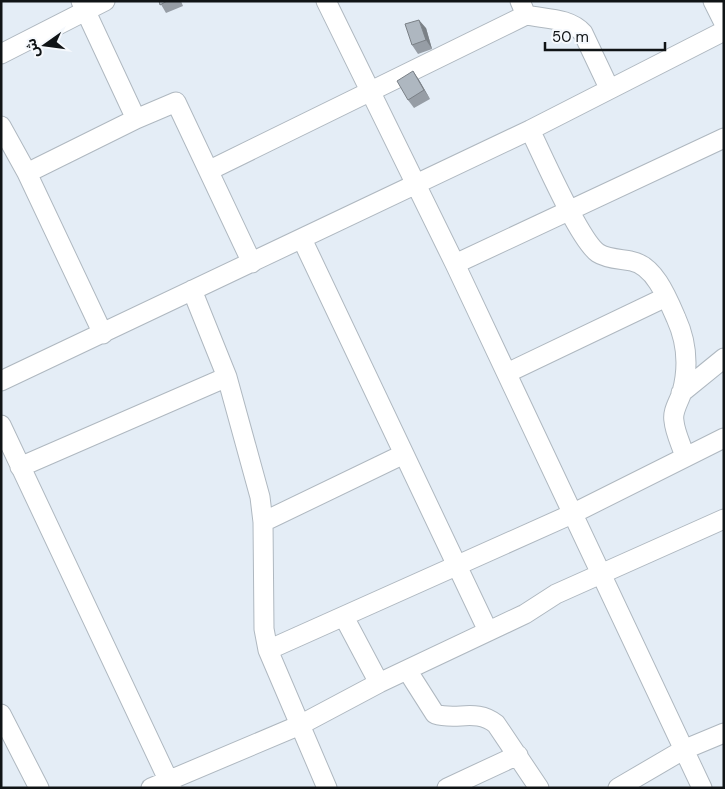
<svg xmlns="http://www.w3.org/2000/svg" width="725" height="789" font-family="'DM Sans','Noto Sans Arabic',sans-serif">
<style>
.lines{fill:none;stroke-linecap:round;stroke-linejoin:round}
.minor-casing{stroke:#afb8c0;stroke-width:21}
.minor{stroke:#fff;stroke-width:19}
.wall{fill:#969da5}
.shaded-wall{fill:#7a8086}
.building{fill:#aeb7c0;stroke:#7a8086}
</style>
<rect width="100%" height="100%" fill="#e4edf6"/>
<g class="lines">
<defs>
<path id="minor" d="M81,1L136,119
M326,1L455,264L702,788
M520,1L526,15C546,19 570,18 583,33L609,88
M713,1L724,23
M1,54L105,1
M1,126L27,173L103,334
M530,130C542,154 579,240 598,253C607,259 621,259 631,261C654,265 667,297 676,318C687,342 689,366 682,392C679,402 672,411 674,421C675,433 682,446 685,457
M210,170L526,15
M27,173L136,119L176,102L252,263
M302,239L488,631
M455,264L724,138
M192,290L227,377L260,497L263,522L264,629L268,650L327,788
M507,373L666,297
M1,381L530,130L724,31
M681,393L724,358
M1,425L172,788
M20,467L227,377
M263,522L404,454
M344,617L379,683
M268,650L572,514L724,438
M407,670L435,714C457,721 476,708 496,724L539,788
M1,714L39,788
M151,788L300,725L379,683L525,614L556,594L724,519
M447,788L518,755
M618,788L683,750L724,733"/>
</defs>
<use href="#minor" class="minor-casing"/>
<use href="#minor" class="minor"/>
</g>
<path class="wall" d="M159,1H181L183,6L166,13Z
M426,28L432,49L418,54L412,45Z
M413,71L419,80L430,99L414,108L408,100Z"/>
<path class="shaded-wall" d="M419,20L426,28L432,49L426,40Z
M413,71L419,80L430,99L424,90Z"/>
<path class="building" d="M159,1H167L160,5Z
M419,20L426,40L412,45L405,24Z
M413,71L424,90L408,100L397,81Z"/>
<rect width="725" height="789" fill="none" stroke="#101416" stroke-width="5"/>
<g transform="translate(45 45) rotate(256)" stroke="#f6f9fd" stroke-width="4" paint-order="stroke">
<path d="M0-4L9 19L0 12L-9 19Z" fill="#101416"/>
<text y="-8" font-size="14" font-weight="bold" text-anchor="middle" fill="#101416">ش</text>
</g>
<path d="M545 42v8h120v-8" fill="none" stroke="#101416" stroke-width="2.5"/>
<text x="552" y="42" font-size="15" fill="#101416" stroke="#f6f9fd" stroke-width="4" paint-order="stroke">50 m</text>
</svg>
